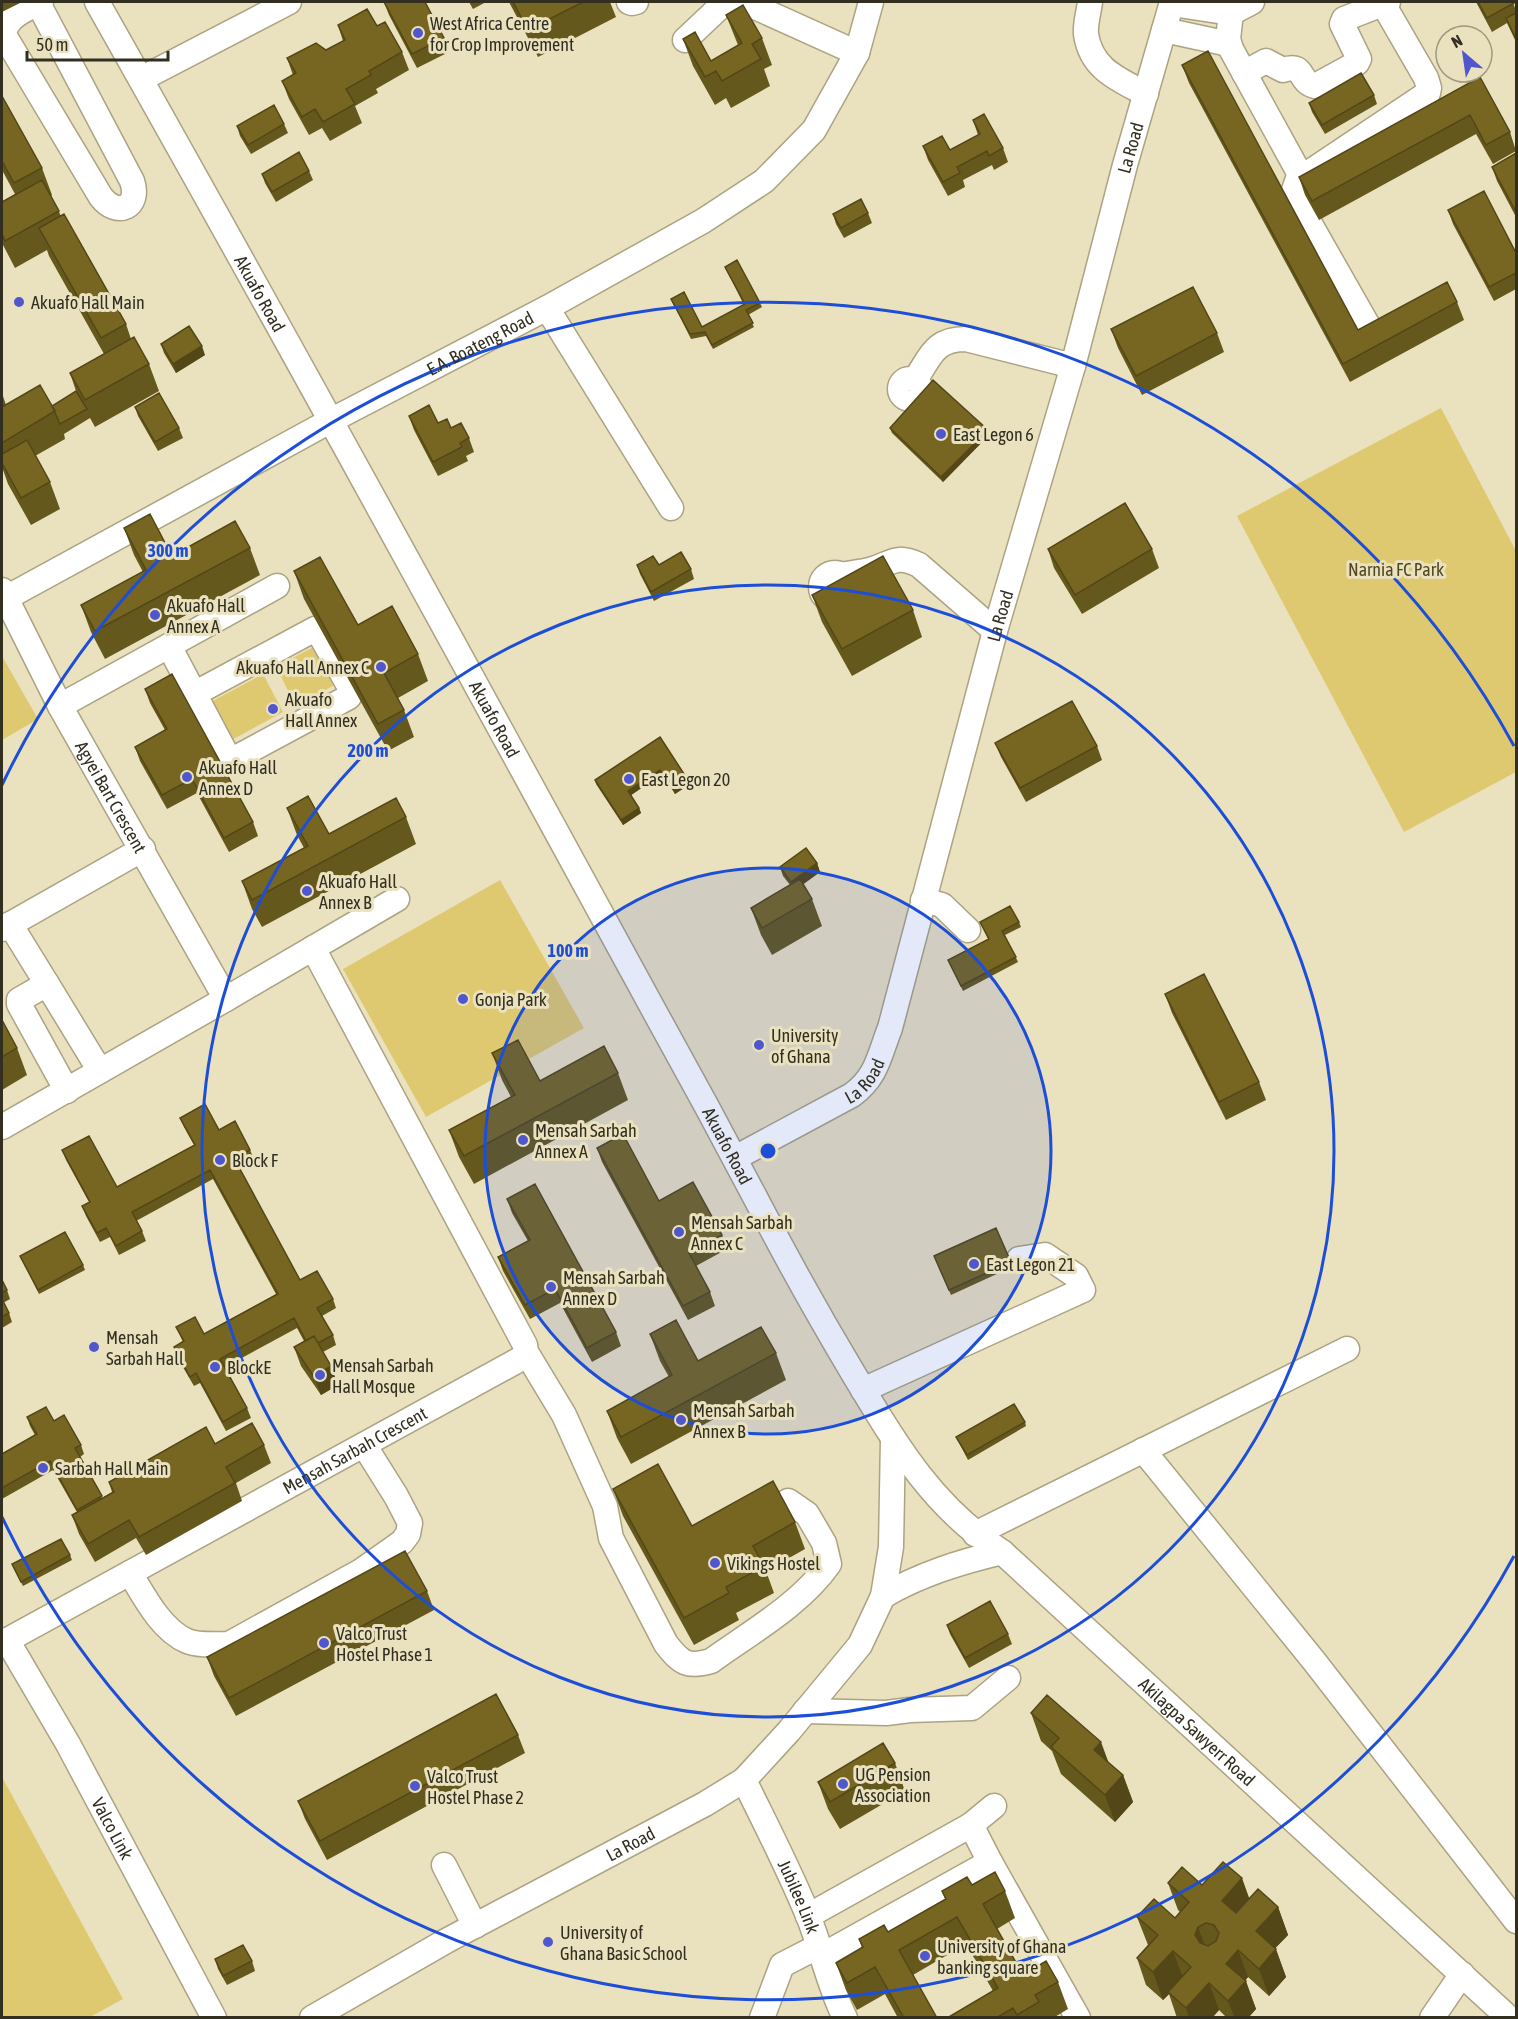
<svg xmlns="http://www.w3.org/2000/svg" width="1518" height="2019" font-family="'Asap Condensed',sans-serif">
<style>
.green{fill:#dfc970}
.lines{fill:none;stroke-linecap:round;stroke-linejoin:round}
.minor-casing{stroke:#aba382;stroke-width:27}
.minor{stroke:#fff;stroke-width:24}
.wall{fill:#65581c}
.shaded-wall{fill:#534717}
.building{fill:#766621;stroke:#534717;stroke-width:1.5;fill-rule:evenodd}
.ring{fill:none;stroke:#1d4ed8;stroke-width:3}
.poi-dot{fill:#5056cc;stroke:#eae1bf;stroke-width:2}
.labels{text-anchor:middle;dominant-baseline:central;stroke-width:6;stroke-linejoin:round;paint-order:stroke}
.poi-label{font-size:18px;fill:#322f21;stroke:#eae1bf;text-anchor:start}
.street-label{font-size:18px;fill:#322f21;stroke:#eae1bf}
.park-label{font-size:18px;fill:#504620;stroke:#eae1bf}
.centre{fill:#1d4ed8;stroke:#eae1bf;stroke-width:3}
.ring-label{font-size:18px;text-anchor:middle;font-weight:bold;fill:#1d4ed8;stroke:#eae1bf;stroke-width:6;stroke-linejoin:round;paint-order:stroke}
</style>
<rect width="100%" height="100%" fill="#eae1bf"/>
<path class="green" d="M1441,408L1516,551V772L1404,832L1237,516Z
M319,644L340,682L296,706L276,667Z
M2,656L38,719L2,740Z
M263,674L283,712L228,742L207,704Z
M500,880L584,1028L426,1117L343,969Z
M2,1777L123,1999L90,2017H2Z"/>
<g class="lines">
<defs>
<g id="minor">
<path id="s1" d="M97,2C287,338 472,677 657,1016C691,1077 724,1138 756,1199C787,1259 819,1316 853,1373C896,1444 931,1506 1002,1552L1509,2018"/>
<path d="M629,2L632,3L636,2"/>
<path d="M744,2L857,53"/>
<path d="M1090,2C1089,11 1085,24 1086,34C1091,69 1118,79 1146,94"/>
<path d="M38,3L132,181C141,207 117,218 101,197L4,35C6,17 23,11 38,3L41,2"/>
<path d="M1172,4L1231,13L1252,2"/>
<path d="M1231,13L1228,39L1231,49L1297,169L1300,173L1307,174L1428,93L1429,88L1426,78L1382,2"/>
<path d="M1164,30L1229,44"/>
<path d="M685,40L722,5L733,2"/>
<path d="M1244,73L1266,61L1283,70C1306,62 1297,82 1315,86L1357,63L1359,59L1342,24L1344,19L1388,2"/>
<path d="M141,79L289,2"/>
<path d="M1300,173L1294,190L1297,201L1367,324"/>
<path d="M547,308L671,508"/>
<circle cx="910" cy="389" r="10"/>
<path d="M915,380C931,356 934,339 966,339L1073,366"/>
<circle cx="835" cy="587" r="14"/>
<path d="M842,575C852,573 861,572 870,570C893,563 895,554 919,565L995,631"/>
<path id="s2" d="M2,590L60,706L226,999"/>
<path id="s3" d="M6,598L330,421L547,308L703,221L764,181L814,130L857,53L871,2"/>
<path d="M169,646L230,761L349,697L352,691L318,631L315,629L194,694"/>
<path d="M60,706L277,586"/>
<path d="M923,900L942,905L968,930"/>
<path d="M10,924L47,984L19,1000V1004L67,1091"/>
<path d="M2,929L143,849"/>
<path d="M313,948L525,1345L526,1352L564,1415L605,1506L611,1538L666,1644C681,1663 687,1668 711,1661C751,1632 800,1605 829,1564L824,1543L807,1514L788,1501"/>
<path d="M47,984L100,1071"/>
<path d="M2,1127L226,999L397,899"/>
<path id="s4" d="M735,1158L852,1095C877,1077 879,1056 890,1028L995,631L1073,366L1125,165L1172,2"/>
<path d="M863,1390L1083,1290L1076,1276L1045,1255L1019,1259"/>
<path d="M1143,1450L1314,1661L1516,1921"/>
<path d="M975,1534L1347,1349"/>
<path d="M130,1573C144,1596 161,1630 187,1641C199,1646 216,1644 229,1644L361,1571L402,1542L408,1534L410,1523L396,1496L364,1445"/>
<path d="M883,1596C921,1574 960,1562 1002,1552"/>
<path id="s5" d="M7,1640L68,1744L214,2018"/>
<path id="s6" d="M2,1643L524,1357L526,1352"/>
<path d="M805,1711L886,1713L910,1710L972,1708L1008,1678"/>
<path id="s7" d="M744,1780C766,1825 790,1871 809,1918C822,1951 829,1986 845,2018"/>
<path d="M971,1825L994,1806"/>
<path d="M444,1865L475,1926"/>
<path d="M808,1916L971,1825L990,1862"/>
<path d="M823,1955L990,1862L1078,2018"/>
<path id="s8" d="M312,2018L446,1941L705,1804L744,1780L789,1731L860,1645L883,1596L891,1547L893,1438"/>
<path d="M762,2018L782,1965L819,1946"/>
<path d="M1432,2018L1462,1974"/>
</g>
</defs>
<use href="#minor" class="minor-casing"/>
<use href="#minor" class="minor"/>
</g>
<path class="wall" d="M2,2H22L2,12Z
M384,2L444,38L449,52L417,68L389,15Z
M469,2H486L473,9Z
M509,2H610L616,17L538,57Z
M1476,2H1513L1516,11V42L1507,23L1492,32Z
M726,15L762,38L772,65L764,69L770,86L731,108L726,98L715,105L693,66L683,39L711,61L738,45Z
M338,25L377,26L402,52L409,70L376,89L378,93L355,106L362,123L330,141L322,128L309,135L289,99L282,81L293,75L287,58L326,50L343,41Z
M1182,65L1358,330L1457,302L1464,320L1350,382L1189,83Z
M1480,77L1510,132L1516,151L1493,164L1476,134L1319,220L1305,195L1299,177Z
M1374,95L1377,104L1325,134L1312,112L1309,103Z
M2,96L42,168L52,195L51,196L61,216L126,324L131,339L149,364L159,391L95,427L90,418L64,434L65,439L35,456L50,482L60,509L31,525L8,484L2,467V393L6,405L52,406L76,391L70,373L104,354L49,256L47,250L15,268L2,243V202L15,194L2,170Z
M973,120L1003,148L1008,162L994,170L992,165L963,180L965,187L948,196L928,160L923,146L950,150L978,135Z
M284,124L288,133L251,154L240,136L237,126Z
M1516,153V217L1497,181L1492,167Z
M309,171L313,180L276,202L265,183L262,174Z
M1448,210L1516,253V289L1494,301L1453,224Z
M868,213L872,223L844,238L836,224L833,214Z
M725,267L760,303L762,307L748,315L754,327L713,349L706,336L691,339L671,299L702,327L744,305Z
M1111,329L1217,333L1224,352L1142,395L1118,348Z
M161,344L205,355L176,373L164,353Z
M135,407L179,428L183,438L158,451L138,416Z
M409,416L438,423L451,428L469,438L474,452L466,456L468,461L438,476L414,430Z
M890,428L989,435L943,482L892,433Z
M124,528L172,556L250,548L260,575L105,659L91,632L81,605L143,572L134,555Z
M1048,549H1152L1159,568L1082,614L1054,568Z
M637,565L691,569L694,579L654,601L640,574Z
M294,571L358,625L418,654L428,681L398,698L404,710L414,737L388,751L304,599Z
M812,595L913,610L922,637L852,676L822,622Z
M145,689L253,822L258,836L229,852L197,793L167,809L140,761L135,747L165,730L150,703Z
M660,737L690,784L675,794L662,774L630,795L639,808L641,813L623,825L596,784L595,780Z
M995,743L1097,746L1102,760L1026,802L1001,757Z
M287,808L329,834L406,817L416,844L262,927L252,909L242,881L304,848L297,835Z
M817,863L820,872L803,884L812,899L822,926L772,955L761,935L751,908L790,885L783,876L780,867Z
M980,922H1019L1021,927L1005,935L1018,962L963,991L948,960L988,939Z
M1165,994L1259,1082L1266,1100L1226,1120L1172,1013Z
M2,1020L17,1048L27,1075L2,1090Z
M492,1053L540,1081L618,1073L628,1100L474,1184L459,1157L449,1130L511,1097L502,1080Z
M180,1118L219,1130L250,1150L254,1159L239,1167L300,1280L333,1299L336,1308L322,1316L333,1335L336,1345L323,1352L338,1385L321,1395L301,1366L294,1347L304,1341L297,1328L225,1367L247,1408L251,1418L226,1431L200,1383L194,1386L177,1357L174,1347L183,1342L176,1327L204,1334L276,1294L213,1179L136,1221L142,1231L146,1241L119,1255L110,1237L100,1242L86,1216L82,1206L89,1202L66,1160L62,1150L117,1187L194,1145L184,1127Z
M597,1148L659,1201L722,1235L727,1249L696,1266L710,1292L715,1306L688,1320L602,1162Z
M507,1199L616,1332L621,1346L592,1362L560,1303L530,1319L503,1271L498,1257L528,1241L512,1213Z
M20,1256L83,1265L85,1270L39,1294Z
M934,1256L1011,1262L1012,1267L951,1295Z
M2,1280L7,1290L10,1299L3,1303L9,1313L12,1322L2,1328Z
M650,1334L698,1361L776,1353L786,1380L631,1464L617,1438L607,1411L669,1377L660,1361Z
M27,1417L54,1421L81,1445L84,1454L80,1457L102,1498L112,1492L109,1482L215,1444L264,1445L271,1463L236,1483L242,1501L146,1555L136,1538L95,1562L79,1534L72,1515L77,1512L53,1470L2,1499V1454L35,1435L30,1426Z
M1025,1422L1026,1426L968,1460L956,1437Z
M613,1489L692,1526L795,1522L805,1549L766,1571L774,1593L736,1613L739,1620L694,1645L623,1516Z
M70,1555L72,1560L23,1586L12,1564Z
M427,1591L434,1610L236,1716L214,1676L207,1657Z
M947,1625L1008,1634L1012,1644L969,1668L950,1634Z
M1031,1713L1109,1763L1123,1775L1133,1802L1115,1822L1061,1774L1052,1751L1041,1741Z
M518,1735L525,1753L327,1860L305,1819L298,1801Z
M895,1763L905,1791L840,1829L828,1809L818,1782Z
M1168,1883L1202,1885L1278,1907L1288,1935L1275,1948L1286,1977L1269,1996L1248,1977L1245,1981L1256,2009L1248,2018H1227L1219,2010L1212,2018H1177L1169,1994L1163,2000L1146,1985L1137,1958L1148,1945L1137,1917L1175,1918L1180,1912L1178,1910Z
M972,1885L1005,1891L1015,1918L997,1929L1023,1975L1058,1982L1068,2009L1053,2018H947L993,1991L966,1944L913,1975L937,2018H898L885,1994L857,2010L846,1990L836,1963L862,1948L859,1939L888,1932L945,1899L942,1891Z
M215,1959L252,1961L255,1971L227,1985L218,1969Z"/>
<path class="shaded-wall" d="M202,346L205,355L176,373L173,364Z
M988,430L989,435L943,482L941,477Z
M660,770L662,774L630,796L628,791Z
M688,780L690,784L675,794L673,789Z
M639,808L641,813L623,825L621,820Z
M817,863L820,872L794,891L791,882Z
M331,1366L338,1385L321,1395L314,1377Z
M1101,1742L1111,1769L1094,1750Z
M1123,1775L1133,1802L1115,1822L1105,1795Z
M1242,1878L1252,1906L1232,1928L1222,1901Z
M1278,1907L1288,1935L1266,1958L1256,1931Z
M1198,1927L1208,1954L1205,1963L1195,1935Z
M1276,1949L1286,1977L1269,1996L1259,1969Z
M1238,1950L1248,1977L1236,1991L1226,1964Z
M1173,1951L1183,1978L1168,1992L1169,1994L1163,2000L1153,1972Z
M1246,1981L1256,2009L1248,2018H1235L1228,2001Z
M1209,1983L1219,2010L1212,2018H1189L1186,2008Z"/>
<path class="building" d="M384,2H425L444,38L412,54Z
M513,2H583L528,30Z
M1478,2H1513L1514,3L1487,18Z
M743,5L762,38L752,44L761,59L722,81L716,71L705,77L683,39L695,32L711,61L742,43L726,15Z
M367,9L377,26L385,22L402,52L369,71L371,75L346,89L355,104L323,122L315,109L302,117L282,81L296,73L287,58L316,43L326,50L345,40L338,25Z
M1516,13V39L1506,18Z
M1208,51L1358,330L1447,282L1457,302L1343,364L1182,65Z
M1361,73L1374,95L1322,125L1309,103Z
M1480,77L1510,132L1486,145L1470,115L1312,201L1299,177Z
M2,96L42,168L14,183L2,161Z
M274,105L284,124L248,145L237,126Z
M984,114L1003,148L989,156L987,151L957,167L960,173L943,182L923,146L942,136L950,150L980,134L973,120Z
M299,152L309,171L272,192L262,174Z
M1516,153V212L1492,167Z
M42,180L59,211L5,241L2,234V202Z
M1484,191L1516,253V273L1489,287L1448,210Z
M861,199L868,213L841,228L833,214Z
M64,214L126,324L101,338L39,228Z
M737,260L760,303L746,310L753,323L712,345L705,332L690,334L671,299L684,292L702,327L745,304L725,267Z
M1193,287L1217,333L1136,376L1111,329Z
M189,326L202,346L173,364L161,344Z
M134,337L149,364L85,400L70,373Z
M933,380L988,430L941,477L890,428Z
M40,385L55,411L2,443V407Z
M76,391L87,409L60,424L52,406Z
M159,393L179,428L155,442L135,407Z
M429,405L438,423L447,419L451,428L461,423L469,438L460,443L462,447L433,462L409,416Z
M27,440L50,482L21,498L2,463V454Z
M1125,503L1152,549L1075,595L1048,549Z
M150,514L172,556L235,521L250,548L95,631L81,605L146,570L124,528Z
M681,552L691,569L651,592L637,565L653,556L659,565Z
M883,556L913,610L842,649L812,595Z
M320,557L358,625L392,606L418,654L384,673L404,710L378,724L294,571Z
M172,674L253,822L224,838L192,779L162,795L135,747L167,729L145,689Z
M1072,701L1097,746L1020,788L995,743Z
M660,737L688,780L673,789L660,770L628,791L639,808L621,820L595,780Z
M308,796L329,834L396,798L406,817L252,900L242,881L308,846L287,808Z
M806,848L817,863L791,882L780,867Z
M800,879L812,899L762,928L751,908Z
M1010,906L1019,922L1002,931L1016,957L961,986L948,960L989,939L980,922Z
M1204,974L1259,1082L1219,1102L1165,994Z
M2,1020L17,1048L2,1057Z
M518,1040L540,1081L604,1046L618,1073L464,1156L449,1130L515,1095L492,1053Z
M205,1104L219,1130L235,1121L250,1150L234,1158L300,1280L317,1271L333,1299L317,1308L333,1335L318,1343L314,1336L306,1341L294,1318L220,1359L247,1408L223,1422L196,1373L190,1377L174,1347L184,1341L176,1327L195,1317L204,1334L278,1294L210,1170L132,1212L142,1231L116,1246L106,1228L97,1233L82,1206L90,1202L62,1150L89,1136L117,1187L195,1145L180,1118Z
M623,1134L659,1201L693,1182L722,1235L689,1253L710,1292L683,1306L597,1148Z
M535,1184L616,1332L587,1348L555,1289L525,1305L498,1257L530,1240L507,1199Z
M996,1228L1011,1262L949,1290L934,1256Z
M65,1232L83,1265L38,1290L20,1256Z
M2,1280L7,1290L2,1293Z
M2,1299L9,1313L2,1317Z
M676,1320L698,1361L761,1327L776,1353L621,1437L607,1411L672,1375L650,1334Z
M314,1336L331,1366L314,1377L294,1347Z
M1014,1404L1025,1422L967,1455L956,1437Z
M46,1407L54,1421L64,1415L81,1445L75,1448L102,1496L77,1510L50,1461L2,1488V1454L37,1434L27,1417Z
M252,1423L264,1445L226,1467L235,1483L139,1537L129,1520L88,1544L72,1515L114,1492L109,1482L206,1427L215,1444Z
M658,1464L692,1526L773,1481L795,1522L753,1546L764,1566L726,1587L729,1593L684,1618L613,1489Z
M61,1539L70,1555L21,1582L12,1564Z
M405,1551L427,1591L229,1698L207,1657Z
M990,1601L1008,1634L965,1658L947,1625Z
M496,1694L518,1735L320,1841L298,1801Z
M1047,1695L1101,1742L1094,1750L1123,1775L1105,1795L1051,1747L1059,1738L1031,1713Z
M883,1743L895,1763L830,1802L818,1782Z
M1223,1862L1242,1878L1222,1901L1236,1913L1258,1889L1278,1907L1256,1931L1276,1949L1259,1969L1238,1950L1226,1964L1246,1981L1228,2001L1209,1983L1186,2008L1168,1992L1191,1967L1173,1951L1153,1972L1137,1958L1158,1935L1137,1917L1154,1899L1175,1918L1189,1902L1168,1883L1182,1867L1202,1885ZM1206,1923L1214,1925L1219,1933L1216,1941L1208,1946L1200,1943L1195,1935L1198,1927Z
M995,1872L1005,1891L983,1904L1023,1975L1046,1961L1058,1982L1035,1995L1039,2002L1017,2015L1013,2008L996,2018H947L998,1988L957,1917L899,1950L937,2018H904L875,1967L847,1983L836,1963L863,1947L859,1939L884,1925L888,1932L946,1899L942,1891L967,1877L972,1885Z
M243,1945L252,1961L223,1976L215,1959Z"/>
<circle cx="768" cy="1151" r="283" fill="#1d4ed8" fill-opacity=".12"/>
<g class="ring">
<circle cx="768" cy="1151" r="283"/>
<circle cx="768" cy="1151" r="566"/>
<path d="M1514 1556A849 849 0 0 1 2 1517M2 785A849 849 0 0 1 1514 746"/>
</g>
<g class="poi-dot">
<circle cx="418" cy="33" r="6"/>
<circle cx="19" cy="302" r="6"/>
<circle cx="941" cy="434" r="6"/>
<circle cx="155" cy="615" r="6"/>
<circle cx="381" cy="667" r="6"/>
<circle cx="273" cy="709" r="6"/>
<circle cx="187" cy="777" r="6"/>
<circle cx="629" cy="779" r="6"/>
<circle cx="307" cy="891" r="6"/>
<circle cx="463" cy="999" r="6"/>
<circle cx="759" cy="1045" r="6"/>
<circle cx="523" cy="1140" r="6"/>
<circle cx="220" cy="1160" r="6"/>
<circle cx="679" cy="1232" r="6"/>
<circle cx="974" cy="1264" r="6"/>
<circle cx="551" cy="1287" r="6"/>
<circle cx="94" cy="1347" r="6"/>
<circle cx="215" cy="1367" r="6"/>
<circle cx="320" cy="1375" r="6"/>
<circle cx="681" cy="1420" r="6"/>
<circle cx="43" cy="1468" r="6"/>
<circle cx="715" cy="1563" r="6"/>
<circle cx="324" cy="1643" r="6"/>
<circle cx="843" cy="1784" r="6"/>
<circle cx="415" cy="1786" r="6"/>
<circle cx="548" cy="1942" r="6"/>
<circle cx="925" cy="1956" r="6"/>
</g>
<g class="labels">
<g class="poi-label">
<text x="430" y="23">West Africa Centre<tspan x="430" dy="21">for Crop Improvement</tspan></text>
<text x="31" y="302">Akuafo Hall Main</text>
<text x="953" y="434">East Legon 6</text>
<text x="167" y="605">Akuafo Hall<tspan x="167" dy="21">Annex A</tspan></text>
<text x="369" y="667" text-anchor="end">Akuafo Hall Annex C</text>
<text x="285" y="699">Akuafo<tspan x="285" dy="21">Hall Annex</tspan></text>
<text x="199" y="767">Akuafo Hall<tspan x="199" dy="21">Annex D</tspan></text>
<text x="641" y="779">East Legon 20</text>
<text x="319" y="881">Akuafo Hall<tspan x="319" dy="21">Annex B</tspan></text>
<text x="475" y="999">Gonja Park</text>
<text x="771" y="1035">University<tspan x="771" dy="21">of Ghana</tspan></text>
<text x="535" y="1130">Mensah Sarbah<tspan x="535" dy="21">Annex A</tspan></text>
<text x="232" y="1160">Block F</text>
<text x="691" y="1222">Mensah Sarbah<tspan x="691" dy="21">Annex C</tspan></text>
<text x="986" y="1264">East Legon 21</text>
<text x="563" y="1277">Mensah Sarbah<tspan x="563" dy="21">Annex D</tspan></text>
<text x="106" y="1337">Mensah<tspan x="106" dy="21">Sarbah Hall</tspan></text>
<text x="332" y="1365">Mensah Sarbah<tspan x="332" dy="21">Hall Mosque</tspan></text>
<text x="227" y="1367">BlockE</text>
<text x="693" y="1410">Mensah Sarbah<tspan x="693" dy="21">Annex B</tspan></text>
<text x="55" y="1468">Sarbah Hall Main</text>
<text x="727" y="1563">Vikings Hostel</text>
<text x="336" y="1633">Valco Trust<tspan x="336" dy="21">Hostel Phase 1</tspan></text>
<text x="855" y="1774">UG Pension<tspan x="855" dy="21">Association</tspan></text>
<text x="427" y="1776">Valco Trust<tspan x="427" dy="21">Hostel Phase 2</tspan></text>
<text x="560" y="1932">University of<tspan x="560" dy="21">Ghana Basic School</tspan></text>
<text x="937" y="1946">University of Ghana<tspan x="937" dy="21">banking square</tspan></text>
</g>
<g class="street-label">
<text stroke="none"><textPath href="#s4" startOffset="1124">La Road</textPath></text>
<text stroke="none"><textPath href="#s1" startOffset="334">Akuafo Road</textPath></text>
<text stroke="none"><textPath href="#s3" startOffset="538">E.A. Boateng Road</textPath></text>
<text stroke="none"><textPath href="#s4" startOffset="638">La Road</textPath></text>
<text stroke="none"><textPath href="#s1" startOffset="820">Akuafo Road</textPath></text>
<text stroke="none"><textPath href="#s2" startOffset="234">Agyei Bart Crescent</textPath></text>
<text stroke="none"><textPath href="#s4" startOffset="152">La Road</textPath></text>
<text stroke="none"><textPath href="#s1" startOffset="1306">Akuafo Road</textPath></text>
<text stroke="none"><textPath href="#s6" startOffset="402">Mensah Sarbah Crescent</textPath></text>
<text stroke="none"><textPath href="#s1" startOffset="2066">Akilagpa Sawyerr Road</textPath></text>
<text stroke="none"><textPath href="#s5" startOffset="216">Valco Link</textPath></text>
<text stroke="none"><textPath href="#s8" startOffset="363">La Road</textPath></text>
<text stroke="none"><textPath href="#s7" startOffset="129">Jubilee Link</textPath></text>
</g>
<g class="park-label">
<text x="1396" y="569">Narnia FC Park</text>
</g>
</g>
<circle cx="768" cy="1151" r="9" class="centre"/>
<g class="ring-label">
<text x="168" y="557">300 m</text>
<text x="368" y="757">200 m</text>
<text x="568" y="957">100 m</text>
</g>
<rect width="1518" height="2019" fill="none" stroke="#322f21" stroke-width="6"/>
<g transform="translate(1464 54) rotate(331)"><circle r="28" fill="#eae1bf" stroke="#a09a80" stroke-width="1.5"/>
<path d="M0-4.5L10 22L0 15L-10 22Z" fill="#5056cc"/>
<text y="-9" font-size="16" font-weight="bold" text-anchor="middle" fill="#322f21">N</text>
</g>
<path d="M27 51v9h141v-9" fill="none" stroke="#322f21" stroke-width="3"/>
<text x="36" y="51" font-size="18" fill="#322f21" stroke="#eae1bf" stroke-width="4.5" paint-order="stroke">50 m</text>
</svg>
